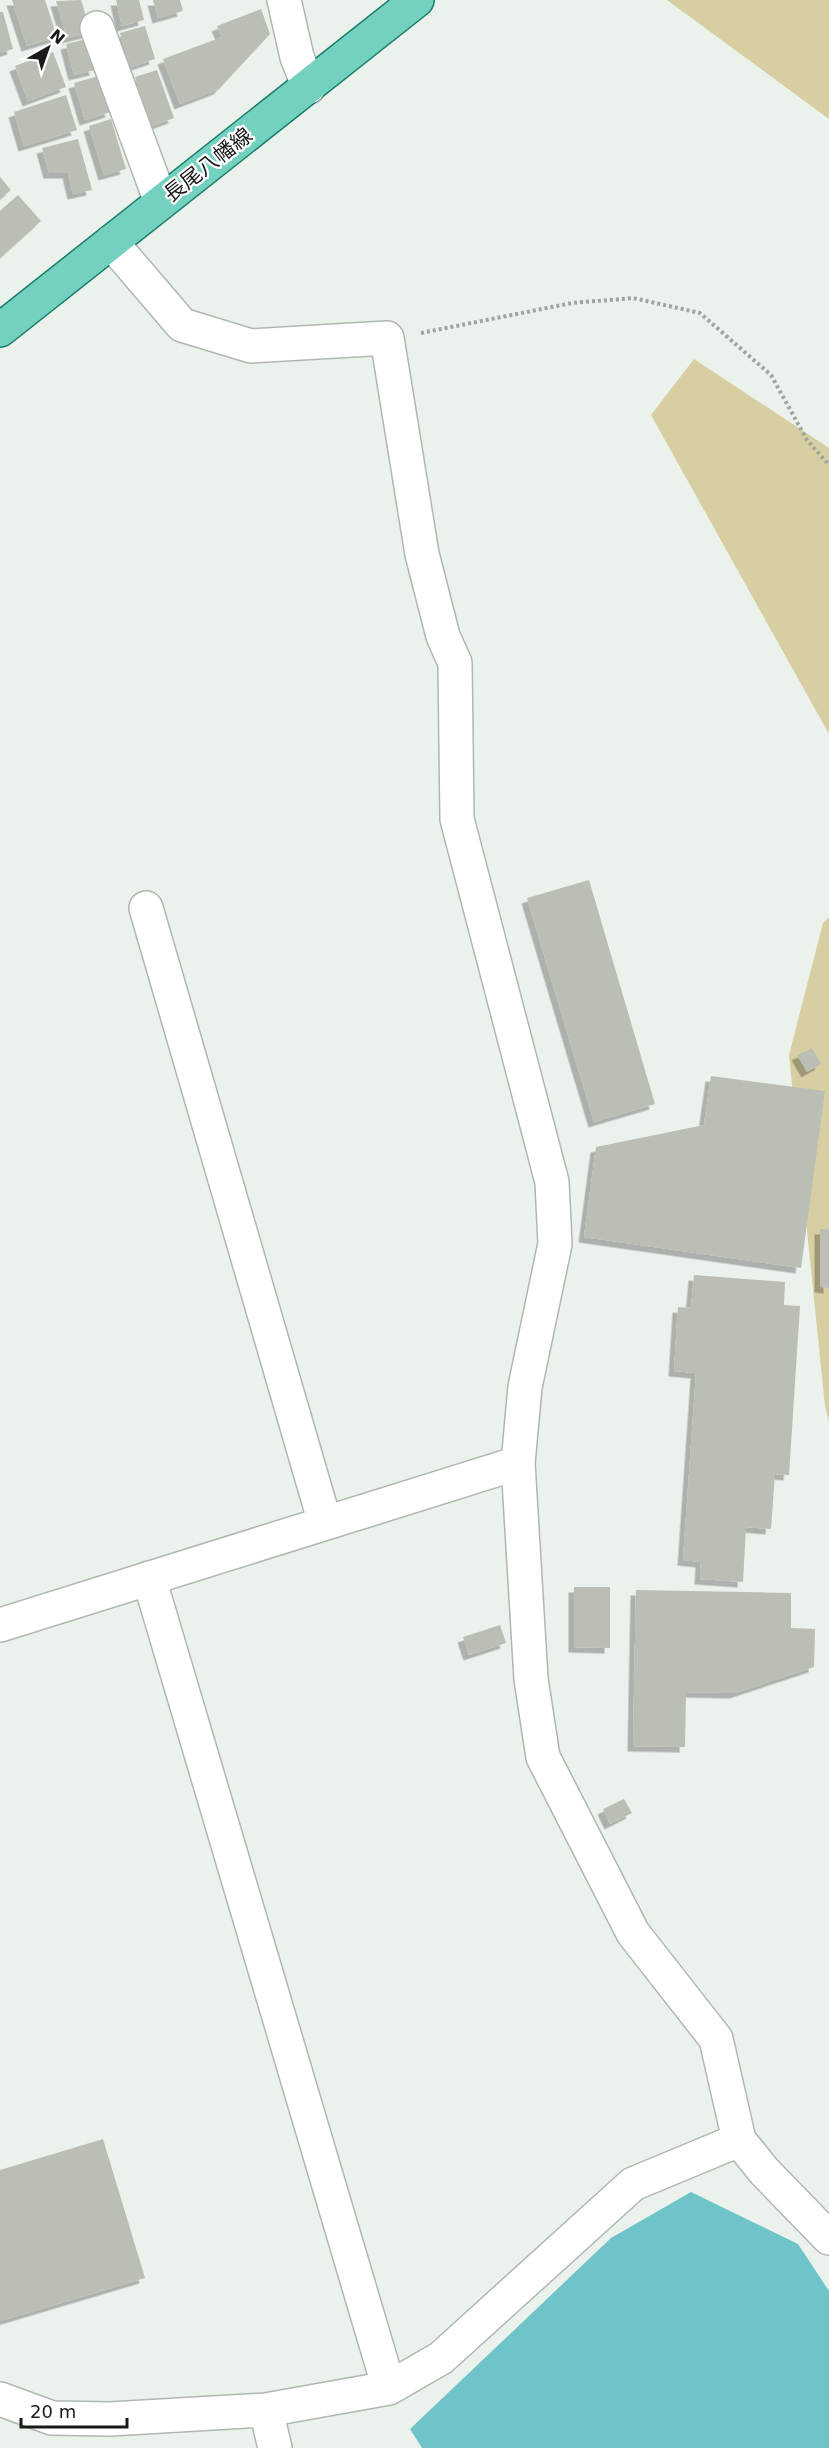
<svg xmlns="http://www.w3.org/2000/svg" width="829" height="2448" font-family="'DejaVu Sans','Noto Sans JP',sans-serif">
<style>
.green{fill:#d7cfa1}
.water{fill:#6fc4ca}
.building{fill:#babeb5;filter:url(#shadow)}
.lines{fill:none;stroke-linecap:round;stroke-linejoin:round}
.minor-casing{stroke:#b0b7b1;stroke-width:36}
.major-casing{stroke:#187d6a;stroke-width:36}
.path{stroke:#9fa49f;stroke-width:4;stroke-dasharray:3 3;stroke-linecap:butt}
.minor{stroke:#fff;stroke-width:33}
.major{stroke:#74d1c0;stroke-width:33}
.labels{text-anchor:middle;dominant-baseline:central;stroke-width:4.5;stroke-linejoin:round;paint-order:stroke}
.street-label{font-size:21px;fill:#191b19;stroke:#fff}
</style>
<defs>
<filter id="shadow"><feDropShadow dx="-5.5" dy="5.5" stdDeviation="0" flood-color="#0004"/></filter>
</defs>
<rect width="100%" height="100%" fill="#eaf2eb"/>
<path class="green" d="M667,0H829V119Z
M694,359L829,448V734L651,415Z
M829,917V1422L825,1406L789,1055L823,923Z"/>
<path class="water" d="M691,2192L798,2244L829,2291V2448H422L410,2429L611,2238Z"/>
<path class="building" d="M12,0H45L57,37L27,46Z
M81,0L91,32L67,38L56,1Z
M116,0H139L144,20L122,26Z
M153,0H180L183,11L158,18Z
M261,9L270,34L219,89L180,104L163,59L222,37L217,26Z
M0,12H3L13,49L0,53Z
M145,26L155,59L131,67L120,33Z
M87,39L95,70L74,75L66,44Z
M53,52L66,87L28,101L15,66Z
M157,70L174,118L151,126L135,77Z
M99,76L111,112L85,120L74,83Z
M66,95L77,130L24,146L14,112Z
M111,119L126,169L104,175L89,126Z
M78,139L92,190L73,194L68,173H49L42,148Z
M0,177L11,190L0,199Z
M18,195L41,221L0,258V211Z
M589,880L655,1104L594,1122L527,898Z
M812,1048L821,1064L807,1072L797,1055Z
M711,1076L825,1091L801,1268L584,1237L596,1147L704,1125Z
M820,1229H829V1288L820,1287Z
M694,1275L785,1282L784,1305L800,1306L789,1475L775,1474L771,1529L746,1527L743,1582L700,1579L701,1562L683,1560L696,1373L674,1371L678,1307L691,1308Z
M574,1587H610V1648L574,1647Z
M636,1590L791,1593V1628L815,1629L814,1667L735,1693L686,1692L685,1747L633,1746Z
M500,1625L506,1643L469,1655L463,1637Z
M624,1799L632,1813L610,1824L603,1809Z
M103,2139L145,2278L0,2321V2170Z"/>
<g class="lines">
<defs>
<path id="minor" d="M284,0L297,57L309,87
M97,28L161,202
M111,242L182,325L251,346L387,338L422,554L443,636L455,663L457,819L552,1182L555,1244L525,1387L518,1463L531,1679L543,1757L633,1933L716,2039L739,2140L764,2171L829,2238
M146,908L325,1523
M149,1578L389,2388
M0,1625L518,1463
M0,2399L52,2418L110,2419L266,2410L389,2388L441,2358L633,2184L739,2140
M266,2410L275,2448"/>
<path id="major" d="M0,330L417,0"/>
</defs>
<use href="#minor" class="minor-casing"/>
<use href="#major" class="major-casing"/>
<path class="path" d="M421,333L572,303L633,298L700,313L771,375L807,440L829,465"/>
<use href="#minor" class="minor"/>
<use href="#major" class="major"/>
</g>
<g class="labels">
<g class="street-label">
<text transform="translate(208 165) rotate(-38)">長尾八幡線</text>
</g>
</g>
<g transform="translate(48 48) rotate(40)" stroke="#ffffff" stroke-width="4.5" paint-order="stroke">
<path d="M0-4.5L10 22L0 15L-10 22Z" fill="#191b19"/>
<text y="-9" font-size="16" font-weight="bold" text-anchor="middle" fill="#191b19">N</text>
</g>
<path d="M21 2418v9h106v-9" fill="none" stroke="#191b19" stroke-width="3"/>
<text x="30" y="2418" font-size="18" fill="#191b19" stroke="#ffffff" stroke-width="4.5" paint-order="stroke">20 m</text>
</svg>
